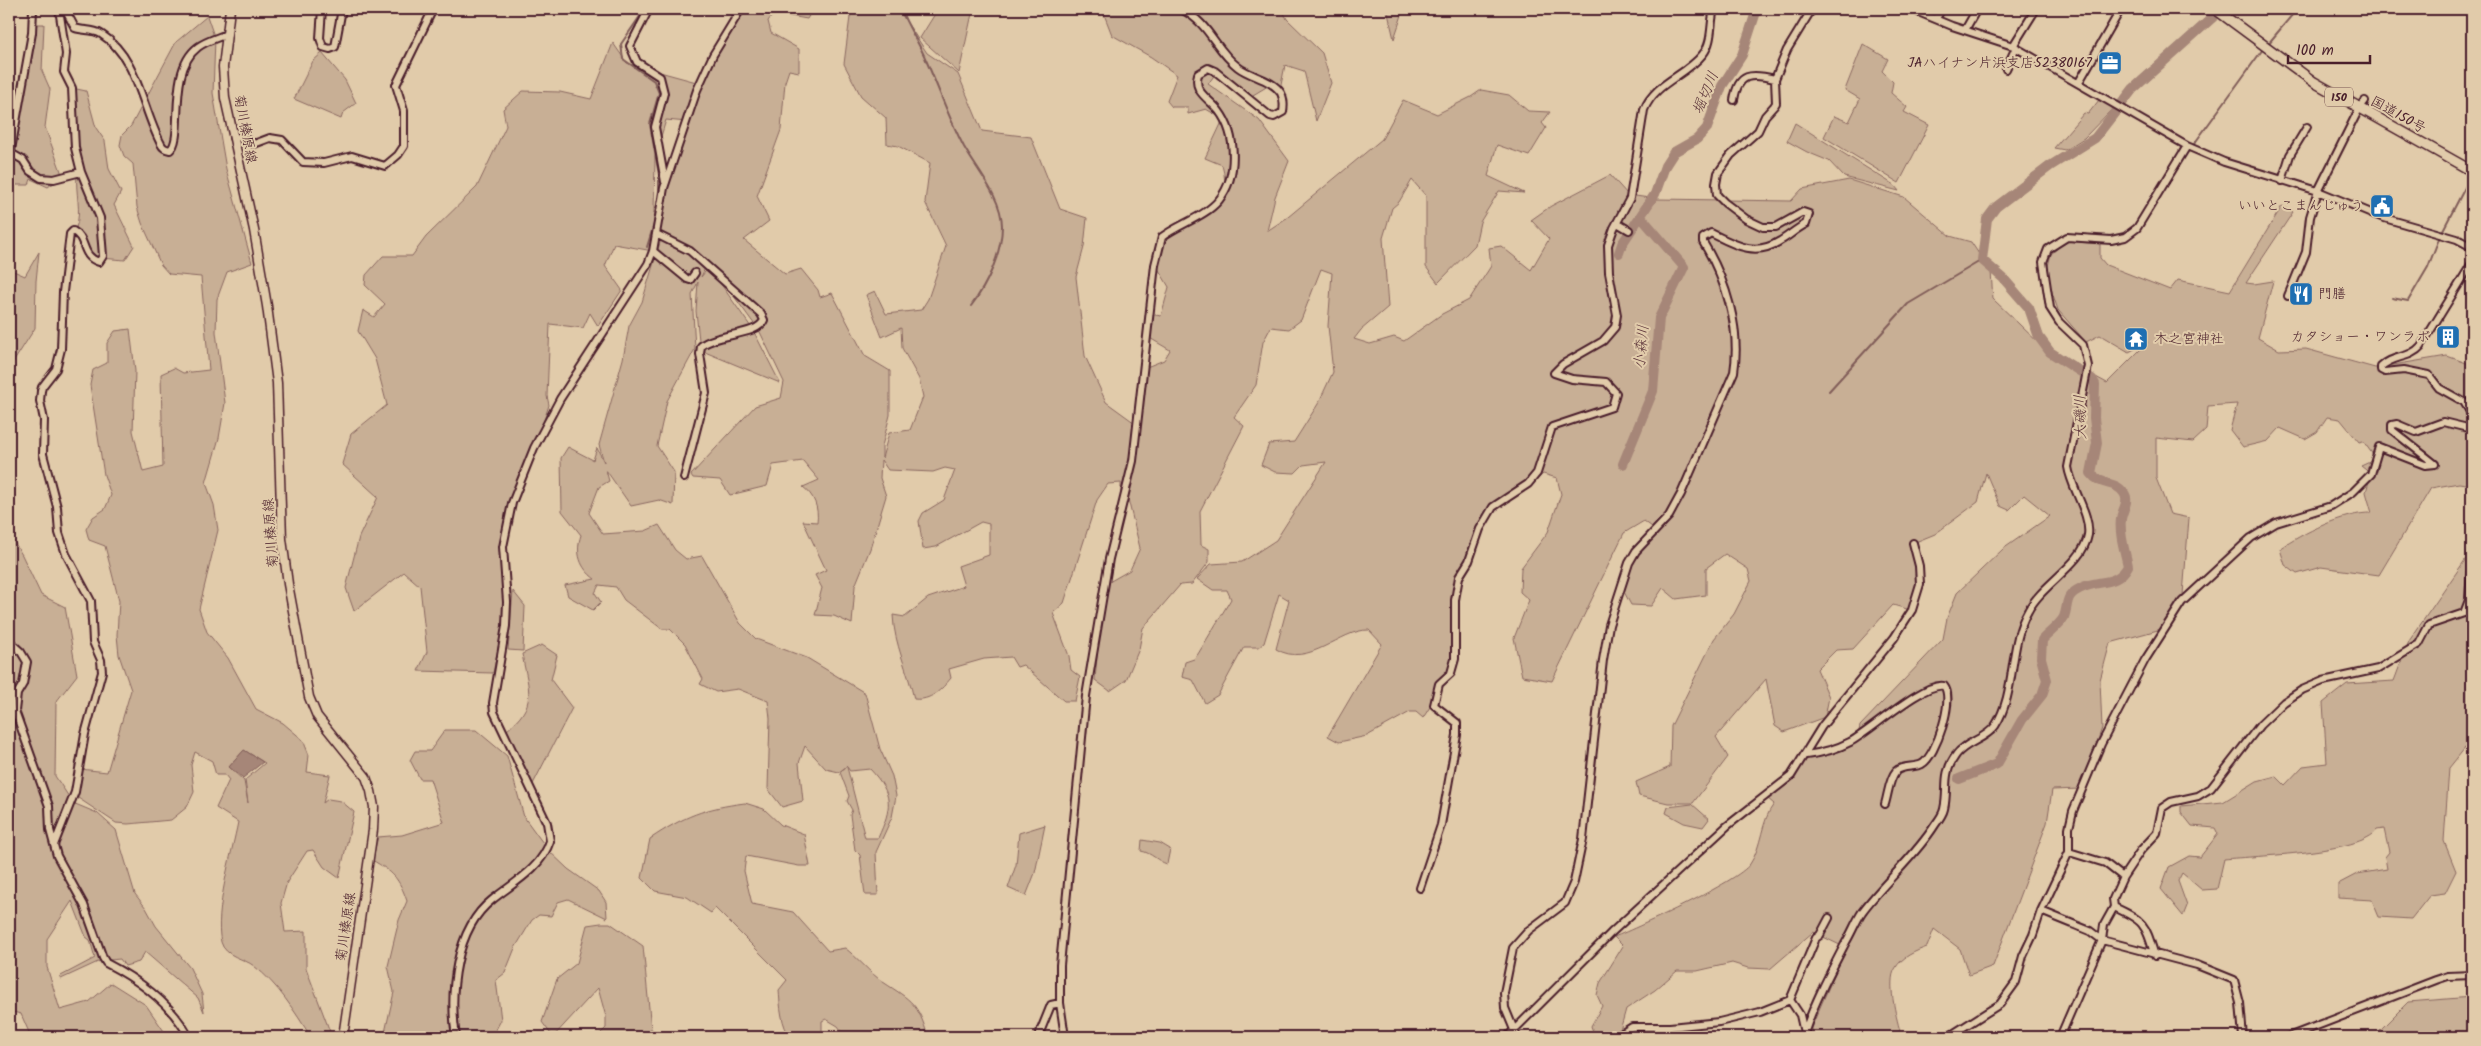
<svg xmlns="http://www.w3.org/2000/svg" width="2481" height="1046" font-family="Kalam,'Klee One',sans-serif">
<style>
.green{fill:#c8af95;stroke:#896760;fill-rule:evenodd}
.water{fill:#a68678;stroke:#815d59}
.lines{fill:none;stroke-linecap:round;stroke-linejoin:round}
.stream{stroke:#815d59;stroke-width:2}
.river{stroke:#a68678;stroke-width:10}
.minor-casing{stroke:#4a1f2b;stroke-width:10}
.major-casing{stroke:#4a1f2b;stroke-width:11}
.highway-casing{stroke:#4a1f2b;stroke-width:12}
.minor{stroke:#e1cbaa;stroke-width:6}
.major{stroke:#e1cbaa;stroke-width:8}
.highway{stroke:#e1cbaa;stroke-width:9}
.labels{text-anchor:middle;dominant-baseline:central;stroke-width:4;stroke-linejoin:round;paint-order:stroke}
.shield{fill:#e1cbaa;stroke:#775351;stroke-width:1}
.shield-label{font-size:12px;font-weight:bold;fill:#4a1f2b}
.poi-label{font-size:14px;fill:#4a1f2b;stroke:#e1cbaa;text-anchor:end}
.street-label{font-size:14px;fill:#4a1f2b;stroke:#e1cbaa}
.water-label{font-size:15px;font-style:italic;fill:#5c343a;stroke:#e1cbaa}
</style>
<rect width="100%" height="100%" fill="#e1cbaa"/>
<filter id="ink" filterUnits="userSpaceOnUse"><feTurbulence type="fractalNoise" baseFrequency=".02" numOctaves="2"/><feDisplacementMap in="SourceGraphic" scale="10" xChannelSelector="R" yChannelSelector="G"/><feConvolveMatrix kernelMatrix="1 2 1 2 8 2 1 2 1" color-interpolation-filters="sRGB"/></filter>
<g filter="url(#ink)">
<path class="green" d="M740,9H813L807,19L774,13L768,21L771,33L799,49V72L789,70L785,82L781,130L757,196L769,221L744,240L785,274L801,269L818,290L820,297L832,293L865,356L890,371V415L882,446V458L889,433L910,430L923,397L919,379L902,348L901,328L882,337L866,295L875,291L886,314L921,310L928,299L946,246L925,202L930,163L898,146L887,144L886,118L861,96L844,64L851,9H898L927,53L958,74L982,131L1031,137L1060,209L1087,218L1084,247L1076,277L1085,356L1106,402L1135,423L1144,368L1164,360L1170,350L1148,337L1150,314L1161,316L1169,287L1159,270L1155,269C1158,255 1159,241 1171,231C1196,208 1235,209 1222,165L1205,158L1221,124V118L1206,109L1188,114V107H1172L1167,101L1177,75L1151,57L1112,35L1102,9H1282L1287,19L1322,53L1331,83L1316,121L1304,71L1285,65L1281,85L1268,86L1253,95L1216,73L1208,84L1259,120L1289,161L1275,197L1267,231L1288,217L1382,139L1403,100L1437,114L1471,97L1481,90L1509,95L1528,111L1550,112L1542,123L1546,128L1529,156L1497,145L1488,176L1524,193L1499,191L1480,222L1475,245L1438,283L1426,267V196L1412,180L1399,202L1392,208L1383,238L1388,307L1361,330L1354,339L1370,344L1394,337L1404,341L1442,314L1469,300L1491,266L1489,248L1501,246L1531,270L1549,239L1531,220L1551,206L1610,175L1628,195L1657,199L1791,201L1802,189L1849,180L1904,197L1950,236L1971,242L1991,272L1993,299L2046,350L2107,383L2148,342L2129,352L2100,335L2086,342L2058,310L2046,274L2051,254L2066,241L2100,244V258L2106,265L2170,290L2178,280L2230,291L2282,206L2293,212L2246,283L2254,284L2273,281L2258,338L2279,350L2306,349L2375,368L2447,356L2472,365V485L2459,483L2431,488L2379,575L2321,567L2297,574L2285,565L2280,549C2302,533 2345,512 2372,513L2366,492L2371,474L2361,466L2376,459L2363,441L2359,442L2340,419L2327,417L2317,432L2305,439L2280,428L2268,441L2243,447L2230,430L2237,404L2208,406L2206,430L2193,442L2156,438V478L2170,514L2189,518L2183,595L2165,628L2110,643L2100,680L2102,728L2081,789L2052,790L2047,823L1993,966L1969,975L1960,949L1934,929L1927,947C1916,951 1901,957 1895,969C1887,982 1896,1016 1900,1031L1886,1037H1812L1811,1028L1846,948L1813,932L1770,969L1748,968L1732,963L1697,971H1677L1655,990L1626,1009L1619,1034L1614,1037H1595L1591,1026L1602,1006L1597,995L1600,983L1623,946L1614,937C1639,927 1737,882 1750,864C1762,847 1761,820 1774,804L1767,798L1810,755L1857,740L1860,726L1943,639L1947,618L1957,593L2003,549L2050,516L2024,495L2009,510L2000,506L1986,473L1978,502L1935,534L1913,543L1920,575L1914,611L1893,605L1853,649L1836,650L1817,669L1829,697L1825,717L1784,732L1775,726L1766,679L1716,737L1728,757L1693,803H1668L1639,796L1636,782L1670,767L1671,726L1714,639L1734,614L1751,581L1748,569L1725,554L1706,568V595L1676,599L1663,588L1651,606L1631,605L1622,588L1636,551L1656,530L1644,521L1624,533L1552,681L1522,676L1514,638L1529,600L1520,592L1521,568L1548,532L1561,494L1557,478L1543,474L1522,493L1503,500L1469,547L1458,583L1454,662L1439,684L1433,702L1423,718L1416,712H1410L1367,736L1339,742L1328,736L1382,644L1369,630C1340,629 1309,669 1276,649L1289,600L1279,594L1264,643L1259,647H1244L1218,695L1205,703L1193,680L1182,677L1185,662L1194,659L1198,654L1231,599L1227,590H1213L1197,579L1211,564L1242,562L1276,540L1326,462L1303,465L1295,473L1275,472L1261,465L1269,444L1294,442L1318,404L1333,372L1328,326L1332,273L1321,269L1301,320L1289,329L1271,327L1263,342L1256,385L1234,417L1244,426L1200,511L1201,545L1209,549V562L1192,584L1180,585L1143,628L1139,649L1126,680L1110,691L1095,680L1101,611L1109,582L1130,570L1140,548L1128,499H1121V483L1108,484L1097,500L1064,603L1053,613L1069,656L1071,670L1080,677L1075,701H1064L1023,665L1017,667L1011,657L984,659L949,669L951,678C941,690 931,701 914,699C908,670 894,644 893,615L905,617L928,598L964,586L958,566L989,555V524L981,522L936,547L923,549L919,521L923,513L944,500L955,470L945,468L933,472L888,470L881,460L880,478L886,496L870,549L855,586L852,624L834,616L815,615L822,588L815,575L826,570L803,521L817,522C819,508 814,495 803,487L819,480L803,461L773,465L767,486L730,495L720,480L693,478L691,475L755,406L781,398L784,382L760,332L709,262L691,254L706,266L701,277L709,267L753,330L780,383L700,350L696,311L698,282L692,294L695,349L667,401L657,446L674,472L673,505L659,500L631,506L606,470L609,481L599,487L589,513L603,534L645,531L659,525L675,550L686,559L702,556L740,623L756,639L807,658L865,693L880,749L892,776L896,796L892,817L876,852L878,895H865L860,855L855,850L850,815L852,810L847,801L849,796L840,772L847,766L839,772L826,769L805,746L799,763L803,801L782,807L768,789L770,718L768,701L738,689L716,692L700,684L703,679L685,644L670,629H662L624,600L616,587L599,585L595,593L601,602L593,610L568,596L565,585L595,579C580,568 575,553 581,535L562,511L561,458L568,447L593,460L597,448L604,462L599,445L623,359L629,326L642,302L661,239L654,235L653,251L614,244L605,266L622,290L598,326L590,313L583,328L550,324L547,396L549,405L501,550L507,602L493,673L418,671L427,652L420,586L404,572L354,611L346,588L359,537L378,497L342,464L351,434L387,405L375,359L358,331L363,310L374,317L385,304L365,285L366,275L383,256H412L426,237L477,187L506,126L503,109L523,91L560,92L591,99L613,43L627,63L700,83C712,56 731,37 740,9ZM666,120L687,122L654,213L655,156ZM847,767L850,771L870,769C894,795 892,807 878,838H865Z
M938,9H973L959,73L920,38Z
M1387,9H1404L1394,39Z
M207,16L215,39L213,93L226,169L252,263L227,272L217,299L216,332L225,403L219,438L206,483L214,505L218,530L199,609L207,632L228,658L256,709L283,723L303,740L309,755L307,772L330,775L323,803L328,799L341,801L354,812L339,878L324,867L313,850L307,851L287,882L281,903L285,932L306,931V968L332,1037H311C295,1012 278,984 254,966C244,958 225,957 221,942C214,913 232,853 238,822L216,808L229,780L225,775H216L212,761L195,752L191,765L194,792L187,807L171,820L128,824L116,823L78,798L80,769L107,772L131,690L119,655L117,635L119,601L105,546L89,540L86,529L93,517L105,509L111,495L104,475L90,385L93,370L107,363V343L115,331L130,329L135,371L133,431L143,472L163,467L161,374L174,368L183,373L209,370L201,277L169,274L161,265L142,223L137,207L133,164L124,156L120,145L122,135L131,126L176,42ZM244,750L265,763L245,780L248,803L244,781L229,767Z
M37,24H44L42,71L50,89L45,127L63,177L48,187L31,179L29,185H9C9,131 22,75 37,24Z
M1863,44L1888,59L1882,71L1893,82L1891,93L1907,107L1904,112L1929,125L1899,183L1824,137L1834,116L1849,122L1860,99L1845,90Z
M322,53L345,80L356,103L343,113L341,119L294,99L313,61Z
M72,88L86,91L96,128L105,141L109,169L121,192L114,205L134,246L125,260L88,257L76,228C82,211 75,192 77,175Z
M2099,100L2114,107L2084,138L2065,150L2054,148L2084,113L2088,114Z
M1795,123L1894,185L1899,191L1844,177L1829,161L1807,152L1787,141Z
M39,252L36,281L35,328L9,369V269L25,276Z
M9,533L22,555L41,595L65,607L77,675L56,702L55,776L73,803L97,813L116,830L135,894L146,908L156,926L190,968L202,994L204,1012L198,998L145,952L139,962L125,966L120,959L100,961L61,979L59,977L95,958L90,940L86,937L72,901L47,939V967L60,1010L89,1002L111,983L146,1005L168,1037H31L21,1014L9,1011Z
M2472,550V744L2469,743L2449,768L2444,841L2456,871L2445,893L2430,895L2411,919L2379,917L2372,900L2338,898V884L2357,874L2387,869L2385,857L2389,852L2384,829L2377,830C2361,853 2255,856 2224,859L2217,889L2202,890L2182,873L2178,881L2187,906L2183,916L2161,889L2169,867L2189,856L2200,857L2218,834L2215,828L2192,826L2181,812V806L2223,802L2257,781L2276,776L2285,785L2303,766L2327,763L2323,703L2347,684L2394,681L2409,641Z
M513,591L525,606L523,651L508,650Z
M542,645L557,655L551,680L572,708L532,786L506,731C538,704 529,692 522,654Z
M445,730H476L507,756L524,817L548,850L568,869L599,891L606,902L607,918L568,899L558,902L551,916L539,915L532,920L515,948L505,973L496,980L501,1020L492,1037H384L394,992L388,966L399,920L407,901C399,878 393,872 372,860L378,837L402,835L444,822L430,779H420L410,760L415,751H430Z
M745,803L764,809L781,825L804,834L810,866H799L746,856L744,871L752,904L793,912L828,951L845,948C858,958 870,973 883,982C912,1001 918,1003 928,1037H846L838,1026L826,1019L822,1021V1037H791C781,1027 780,1004 779,990L787,980L715,908L711,913L687,897L655,891L642,878L650,839C684,816 705,808 745,803Z
M1692,804L1709,819L1703,827L1684,823L1666,813L1668,807Z
M1045,825L1035,873L1026,896L1008,888L1016,865L1019,833Z
M1142,840L1160,843L1170,849L1167,864C1157,861 1152,853 1141,851Z
M601,923H610L643,946L651,1029L663,1037H597L606,1028V1017L598,988L553,1037L542,1022L557,979L577,963L587,925Z
M2472,997V1037H2373L2408,1002Z"/>
<path class="water" d="M244,750L263,762L243,778L229,767Z"/>
<g class="lines">
<path class="stream" d="M645,9L621,44L623,59L654,81L659,93L650,124L659,175V191L654,224L647,247
M901,9C907,27 919,42 926,60C939,89 949,119 964,147C977,170 1002,198 1002,226C1002,253 987,285 971,306
M2268,44L2297,9
M2194,144L2263,49
M2442,232L2472,174
M2392,298L2408,301L2428,267L2440,236
M1829,391L1908,304L1982,260"/>
<path class="river" d="M1619,253L1622,244L1655,194L1665,166L1674,152L1697,139L1707,128L1722,86L1742,55L1757,9
M1623,464L1653,391L1659,318L1684,267L1641,217
M1959,779L1997,764L2022,720L2042,695L2047,680L2041,658L2042,640C2048,633 2060,625 2064,617C2069,603 2064,596 2081,588C2098,579 2117,587 2128,566C2125,551 2119,535 2121,519C2122,510 2130,501 2124,493C2115,480 2101,487 2091,473L2097,443L2094,418L2095,384L2092,379L2050,352L2039,337L2029,308L2003,278L1982,260L1987,219L1996,207L2050,166L2095,138L2133,89L2222,9"/>
<defs>
<path id="minor" d="M65,9L75,28C84,31 93,29 101,34C138,57 142,109 161,144C163,148 165,149 170,150C185,139 166,71 198,47C206,41 217,38 227,34
M322,9L320,38L323,47L330,49L335,47L342,9
M649,9L630,46L637,62L660,77L664,93L655,127L665,182
M1911,9L1952,26L2013,46L2187,146L2224,162L2318,191L2381,217L2457,239L2472,247
M1936,18L1942,9
M1965,30L1977,9
M2013,46L2036,9
M2006,69L2016,47
M2079,82L2121,9
M1734,100C1738,73 1751,73 1775,79
M233,138L241,137L254,144L270,138L282,140L303,162L324,163L352,156L385,166L398,155L404,146V111L396,85L433,9
M9,152L23,160L30,171L41,178L54,179L81,172
M9,161L32,33L33,9
M2282,181L2290,155L2307,127
M1617,223L1629,230
M656,234L690,251L761,314L764,320C758,336 716,333 701,346L700,354L706,393L684,478
M653,251L687,279L690,280L695,273
M2472,263L2421,346C2410,359 2392,355 2381,367V370L2385,372L2404,370L2429,375L2439,388L2464,402L2472,415
M2288,296L2306,252L2310,217L2318,191L2359,109L2365,101
M9,641L21,652L27,662L23,684L17,694L15,711L49,806L50,830L57,856L84,905L103,958L106,963C139,980 171,1003 189,1037
M1806,755C1822,753 1835,750 1850,742C1869,732 1925,681 1944,686C1955,699 1936,756 1922,764C1914,768 1903,765 1896,771C1889,779 1888,795 1885,804
M54,845L75,792L85,734L102,672L101,660L93,642L91,601L66,554L59,533L57,507L43,454L44,420L40,401L41,391L42,387L56,369L61,349L63,292L70,234L73,231C88,239 80,256 99,262L103,256L100,218L81,172L75,148L72,88L64,72L66,54L59,9
M2069,852L2105,863L2123,877
M1420,888L1441,825L1457,735V723L1434,705L1439,684L1451,673L1455,659V600L1459,577L1469,561L1480,529L1493,507L1528,484L1537,473L1552,427L1612,407L1616,393L1606,382L1572,379L1554,373L1563,364L1603,341L1615,327L1617,315L1609,272L1608,245L1614,228L1630,198L1644,110C1655,82 1686,76 1703,54C1713,42 1710,23 1714,9
M2114,907C2145,921 2145,924 2155,956
M2041,911L2090,931L2102,940L2197,965L2234,980L2240,1003L2243,1037
M1790,1000L1800,1015L1805,1037
M1805,1031C1815,1001 1831,971 1846,942C1852,932 1856,921 1862,912C1884,882 1915,857 1935,825C1938,821 1943,814 1944,809C1949,788 1941,775 1956,755C1965,742 1986,739 1995,726C2017,692 2008,646 2028,611C2042,584 2083,564 2088,535C2091,515 2071,488 2068,467L2088,366L2083,345L2059,322L2050,308L2043,262L2048,249L2067,237L2111,240L2125,237L2137,228L2187,146
M456,1037C449,993 455,929 492,900C513,883 541,869 550,841L547,823L494,712L493,703L506,626L507,602L503,547L512,503L534,448L560,399L648,264L653,251L664,188L697,90L713,55L741,9
M1038,1037L1051,1005L1060,1003
M1065,1037L1060,1003V965L1086,696L1109,559L1133,461L1155,265L1162,237C1179,224 1205,217 1219,200C1238,176 1237,135 1219,111C1209,98 1193,93 1198,74L1208,68L1215,71L1270,116L1274,117L1283,112C1284,106 1284,99 1281,93C1272,79 1251,77 1238,67C1214,49 1211,24 1181,9
M1507,1037L1611,933L1727,826L1791,776L1822,726L1894,638L1912,610L1920,584L1919,566L1913,543
M1517,1037L1505,1008L1504,993L1513,948L1529,930L1565,903L1574,882L1583,839L1603,660L1609,625L1629,563L1636,551L1669,516L1681,494L1734,372C1741,328 1726,280 1703,242V238L1711,233C1735,245 1755,257 1780,241C1789,236 1797,228 1806,224L1809,214L1803,212L1776,227H1763L1746,219L1725,203L1717,195L1716,184L1718,173L1731,155L1758,131L1765,116L1774,106L1776,103L1775,79L1787,50L1812,9
M1616,1037L1632,1027H1670L1719,1022L1760,1012L1790,1000L1816,938L1820,935L1829,918
M1948,1037L2000,1004L2016,982L2023,956L2033,935L2041,911L2069,852V828L2073,811L2101,744L2145,660L2182,602L2251,538L2276,523L2331,506L2353,492L2371,474L2379,447L2425,465L2435,464L2392,430V425L2397,424L2416,432L2443,422L2472,429
M2060,1037L2102,940L2104,925L2114,907L2113,899L2123,877L2141,850L2157,833L2162,808L2171,802L2198,796L2211,788L2260,725L2284,702L2302,690L2323,681L2378,669L2419,644L2429,625L2464,613L2469,600L2472,554
M2288,1037L2436,980L2448,976L2472,975"/>
<path id="major" d="M230,9L223,67L225,98L254,230L267,306L277,383L282,539L288,584L309,697L317,716L366,777L371,791L374,807L373,830L343,1037"/>
<path id="highway" d="M2215,9L2314,82L2472,171"/>
</defs>
<use href="#minor" class="minor-casing"/>
<use href="#major" class="major-casing"/>
<use href="#highway" class="highway-casing"/>
<use href="#minor" class="minor"/>
<use href="#major" class="major"/>
<use href="#highway" class="highway"/>
</g>
</g>
<defs>
<symbol id="office-square" viewBox="-11 -11 22 22"><rect x="-9" y="-9" width="18" height="18" rx="4" fill="#1f6fb2" stroke="#e1cbaa"/><path d="M-6-3h4V-5.5h4V-3h4V5H-6ZM-1-4.5V-3h2v-1.5ZM-6 0V1H6V0Z" fill="#fff"/></symbol>
<symbol id="civic-square" viewBox="-11 -11 22 22"><rect x="-9" y="-9" width="18" height="18" rx="4" fill="#1f6fb2" stroke="#e1cbaa"/><path d="M-.6-6.5H3V-4.5H.6V-3L4-1V1h2V6H-6V1h2V-1L-.6-3ZM-1.2 2.5V6h2.4V2.5Z" fill="#fff"/></symbol>
<symbol id="restaurant-square" viewBox="-11 -11 22 22"><rect x="-9" y="-9" width="18" height="18" rx="4" fill="#1f6fb2" stroke="#e1cbaa"/><path d="M-5-6h1v4h1v-4h1v4h1v-4h1v5L-1.5 .5V6h-2V.5L-5-1ZM5-6V6H3V1.5H1.5Q1.5-4 5-6Z" fill="#fff"/></symbol>
<symbol id="building-square" viewBox="-11 -11 22 22"><rect x="-9" y="-9" width="18" height="18" rx="4" fill="#1f6fb2" stroke="#e1cbaa"/><path d="M-4-6H4V6H1V3H-1V6H-4ZM-2.5-4.3h1.7v1.8h-1.7ZM.8-4.3h1.7v1.8H.8ZM-2.5-1h1.7V.8h-1.7ZM.8-1h1.7V.8H.8Z" fill="#fff"/></symbol>
<symbol id="temple-square" viewBox="-11 -11 22 22"><rect x="-9" y="-9" width="18" height="18" rx="4" fill="#1f6fb2" stroke="#e1cbaa"/><path d="M0-6L5-2H3V0L6.5 2.5H4V6H1.5V3h-3V6H-4V2.5H-6.5L-3 0V-2H-5Z" fill="#fff"/></symbol>
</defs>
<g fill-rule="evenodd">
<use href="#office-square" x="2096" y="49" width="28" height="28"/>
<use href="#civic-square" x="2368" y="192" width="28" height="28"/>
<use href="#restaurant-square" x="2287" y="280" width="28" height="28"/>
<use href="#building-square" x="2434" y="323" width="28" height="28"/>
<use href="#temple-square" x="2122" y="325" width="28" height="28"/>
</g>
<g class="labels">
<rect class="shield" x="2325" y="87.5" width="28" height="19" rx="4"/>
<g class="shield-label">
<text x="2339" y="97">150</text>
</g>
<g class="poi-label">
<text x="2092" y="63">JAハイナン片浜支店52380167</text>
<text x="2364" y="206">いいとこまんじゅう</text>
<text x="2318" y="294" text-anchor="start">門膳</text>
<text x="2430" y="337">カタショー・ワンラボ</text>
<text x="2154" y="339" text-anchor="start">木之宮神社</text>
</g>
<g class="street-label">
<text transform="translate(2398 115) rotate(29)">国道150号</text>
<text transform="translate(245 129) rotate(79)">菊川榛原線</text>
<text transform="translate(271 533) rotate(-94)">菊川榛原線</text>
<text transform="translate(346 927) rotate(-82)">菊川榛原線</text>
</g>
<g class="water-label">
<text transform="translate(1706 93) rotate(-67)">堀切川</text>
<text transform="translate(1642 347) rotate(-85)">小森川</text>
<text transform="translate(2081 417) rotate(-91)">大磯川</text>
</g>
</g>
<rect width="2481" height="1046" fill="none" stroke="#e1cbaa" stroke-width="30"/>
<rect x="15" y="15" width="2451" height="1016" fill="none" stroke="#4a1f2b" stroke-width="2" filter="url(#ink)"/>
<path d="M2288 55v8h82v-8" fill="none" stroke="#4a1f2b" stroke-width="2.5"/>
<text x="2296" y="55" font-size="15" fill="#4a1f2b" stroke="#e1cbaa" stroke-width="4" paint-order="stroke">100 m</text>
</svg>
